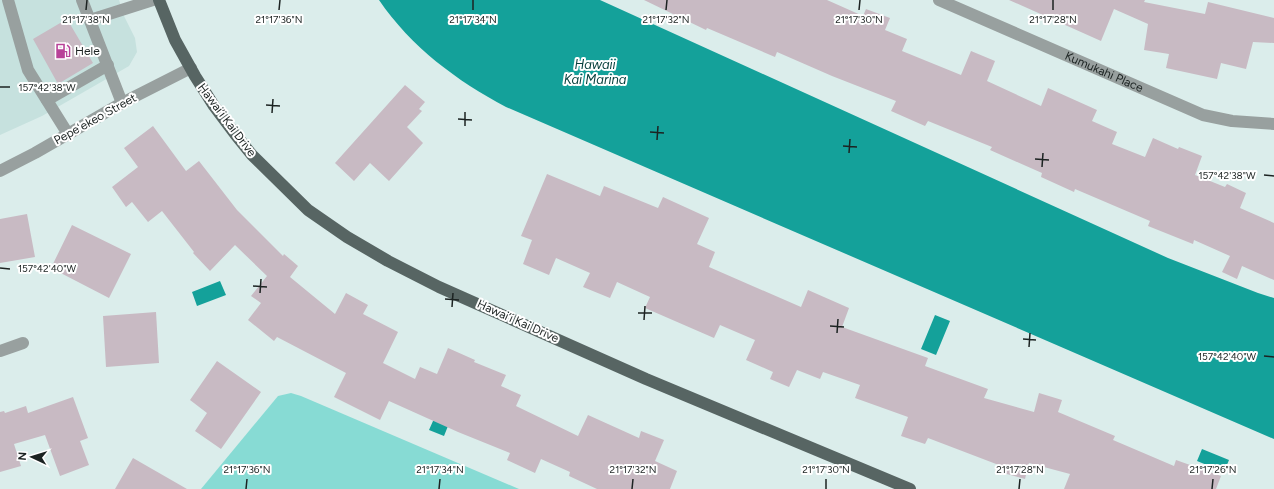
<svg xmlns="http://www.w3.org/2000/svg" width="1274" height="489" font-family="Figtree,sans-serif">
<style>
.built{fill:#c6e1de}
.green{fill:#87dbd4}
.water{fill:#14a19a}
.building{fill:#c8bac3}
.lines{fill:none;stroke-linecap:round;stroke-linejoin:round}
.minor{stroke:#98a09f;stroke-width:12}
.major{stroke:#576563;stroke-width:12}
.ticks{fill:none;stroke:#1c2322;stroke-width:1.5}
.labels{text-anchor:middle;dominant-baseline:central;stroke-width:4;stroke-linejoin:round;paint-order:stroke}
.poi-label{font-size:12px;fill:#1c2322;stroke:#fff;text-anchor:start}
.street-label{font-size:12px;fill:#1c2322;stroke:#fff}
.water-label{font-size:13px;font-style:italic;fill:#07403d;stroke:#fff}
.ticks-label{font-size:10px;text-anchor:middle;fill:#1c2322;stroke:#fff;stroke-width:4;stroke-linejoin:round;paint-order:stroke}
</style>
<rect width="100%" height="100%" fill="#dbedeb"/>
<path class="built" d="M0,0H119L124,16L135,38L137,52L129,66L42,116L0,135Z"/>
<path class="green" d="M291,393L301,396L519,489H201L278,396Z"/>
<path class="water" d="M379,0H600L1168,258L1258,293L1274,298V439L506,107C457,81 411,47 379,0Z
M220,281L226,295L197,306L192,292Z
M935,315L950,321L936,355L921,349Z
M456,406L444,436L429,430L433,421Z
M1202,449L1229,460L1224,472L1197,461Z"/>
<path class="building" d="M644,0H827L863,16L866,9L890,18L885,30L907,39L902,51L961,75L971,51L995,61L987,81L1041,106L1048,88L1097,110L1092,121L1117,132L1112,144L1145,157L1153,138L1178,149L1179,147L1202,156L1195,175L1225,187L1227,184L1246,193L1240,208L1274,223V280L1242,266L1237,279L1222,272L1230,256L1194,240L1193,244L1148,226L1150,221L1075,189L1074,192L1041,177L1042,173L990,150L992,147L928,121L925,126L891,111L896,101L832,76L777,52L775,57L707,28L706,30Z
M1009,0H1145L1144,2L1205,14L1208,2L1274,18V43L1253,42L1246,69L1221,63L1217,79L1166,68L1169,54L1144,50L1148,24L1114,9L1101,41Z
M67,19L93,63L58,84L33,39Z
M405,85L425,102L419,109L422,111L407,127L423,143L389,181L370,163L354,181L335,163Z
M153,126L186,171L199,161L237,210L283,256L284,254L298,266L290,277L335,314L346,293L368,305L363,314L398,332L383,363L415,379L420,367L437,374L448,348L475,360L474,362L506,375L501,386L521,395L516,406L578,436L588,415L639,438L641,431L664,440L655,461L677,471L670,489H597L569,476L570,472L541,459L535,473L507,460L510,453L458,432L389,401L380,420L334,397L346,373L277,337L274,341L248,320L261,303L251,296L267,276L235,245L210,271L193,253L194,252L162,211L148,222L132,202L126,207L112,187L138,167L124,148Z
M547,174L600,196L604,186L658,208L663,197L709,218L697,244L715,252L709,267L801,307L808,290L849,308L842,327L928,358L925,366L988,389L984,398L1034,412L1039,393L1062,400L1058,412L1115,436L1113,440L1174,466L1176,460L1221,476L1216,489H1064L1070,474L1029,463L1025,479L1003,473L1004,467L928,438L925,444L901,436L908,417L855,398L860,385L823,372L820,379L797,370L789,387L770,379L773,372L746,360L755,340L720,325L714,338L645,308L650,297L617,282L610,298L583,287L590,273L556,258L549,275L523,264L532,240L521,236Z
M27,214L35,257L0,263V219Z
M72,225L131,254L109,298L51,268Z
M156,312L159,363L106,367L103,316Z
M217,361L261,392L221,449L195,431L207,413L190,400Z
M73,397L88,438L80,441L89,465L60,476L45,435L14,444L21,466L0,472V412L4,411L5,413L26,406L28,413Z
M133,458L187,489H115Z"/>
<g class="lines">
<g class="minor">
<path d="M8,0L28,70L68,134"/>
<path d="M82,0L122,103"/>
<path id="s1" d="M939,0L1203,115L1232,121L1274,124"/>
<path d="M90,20L153,0"/>
<path d="M47,100L108,65"/>
<path d="M0,171L35,153L122,103L191,68"/>
<path d="M0,351L23,343"/>
</g>
<path class="major" d="M159,0L175,40L195,76L214,106L235,134L252,155L308,210L347,237L388,261L439,287L646,379L910,489"/>
</g>
<path class="ticks" d="M86,10L87,0M279,10L280,0M473,10V0M666,10L667,0M859,10L860,0M1053,10V0M0,87H10M266,105L280,106M272,113L273,99M458,119L472,120M465,126V112M650,132L664,133M657,140L658,126M843,146L857,147M849,153L850,139M1035,159L1049,160M1042,167L1043,153M1264,175L1274,176M0,268L10,269M253,286L267,287M260,293L261,279M445,299L459,300M452,307L453,293M638,313H652M644,320L645,306M830,326L844,327M837,333L838,319M1023,339L1036,340M1029,347L1030,333M1264,356L1274,357M246,489L247,479M439,489L440,479M632,489L633,479M826,489V479M1019,489L1020,479M1212,489L1213,479"/>
<defs>
<symbol id="fuel-bare" viewBox="-9 -9 18 18"><path d="M-5.5-6h7V0h2V4h1.3V-2.5L3-4.5l.8-.8L6-3V5H2.5V1h-1V6h-7ZM-4.2-4.7v3.2H.2V-4.7Z" fill="#b84298" stroke="#fff" stroke-width="2.5" paint-order="stroke"/></symbol>
</defs>
<g fill-rule="evenodd">
<use href="#fuel-bare" x="52" y="40" width="22" height="22"/>
</g>
<g class="labels">
<g class="poi-label">
<text x="75" y="51">Hele</text>
</g>
<g class="street-label">
<text stroke="none"><textPath href="#s1" startOffset="180">Kumukahi Place</textPath></text>
<text transform="translate(95 119) rotate(-29)">Pepeʻekeo Street</text>
<text transform="translate(227 120) rotate(53)">Hawai’i Kai Drive</text>
<text transform="translate(518 321) rotate(24)">Hawai’i Kai Drive</text>
</g>
<g class="water-label">
<text x="595" y="64">Hawaii<tspan x="595" dy="15">Kai Marina</tspan></text>
</g>
</g>
<g class="ticks-label">
<text x="86" y="23">21°17'38"N</text>
<text x="279" y="23">21°17'36"N</text>
<text x="473" y="23">21°17'34"N</text>
<text x="666" y="23">21°17'32"N</text>
<text x="859" y="23">21°17'30"N</text>
<text x="1053" y="23">21°17'28"N</text>
<text x="47" y="91">157°42'38"W</text>
<text x="1227" y="179">157°42'38"W</text>
<text x="47" y="272">157°42'40"W</text>
<text x="1227" y="360">157°42'40"W</text>
<text x="247" y="473">21°17'36"N</text>
<text x="440" y="473">21°17'34"N</text>
<text x="633" y="473">21°17'32"N</text>
<text x="826" y="473">21°17'30"N</text>
<text x="1020" y="473">21°17'28"N</text>
<text x="1213" y="473">21°17'26"N</text>
</g>
<g transform="translate(32 457) rotate(274)" stroke="#ffffff" stroke-width="3" paint-order="stroke">
<path d="M0-3L7 15L0 10L-7 15Z" fill="#1c2322"/>
<text y="-6" font-size="11" font-weight="bold" text-anchor="middle" fill="#1c2322">N</text>
</g>
</svg>
